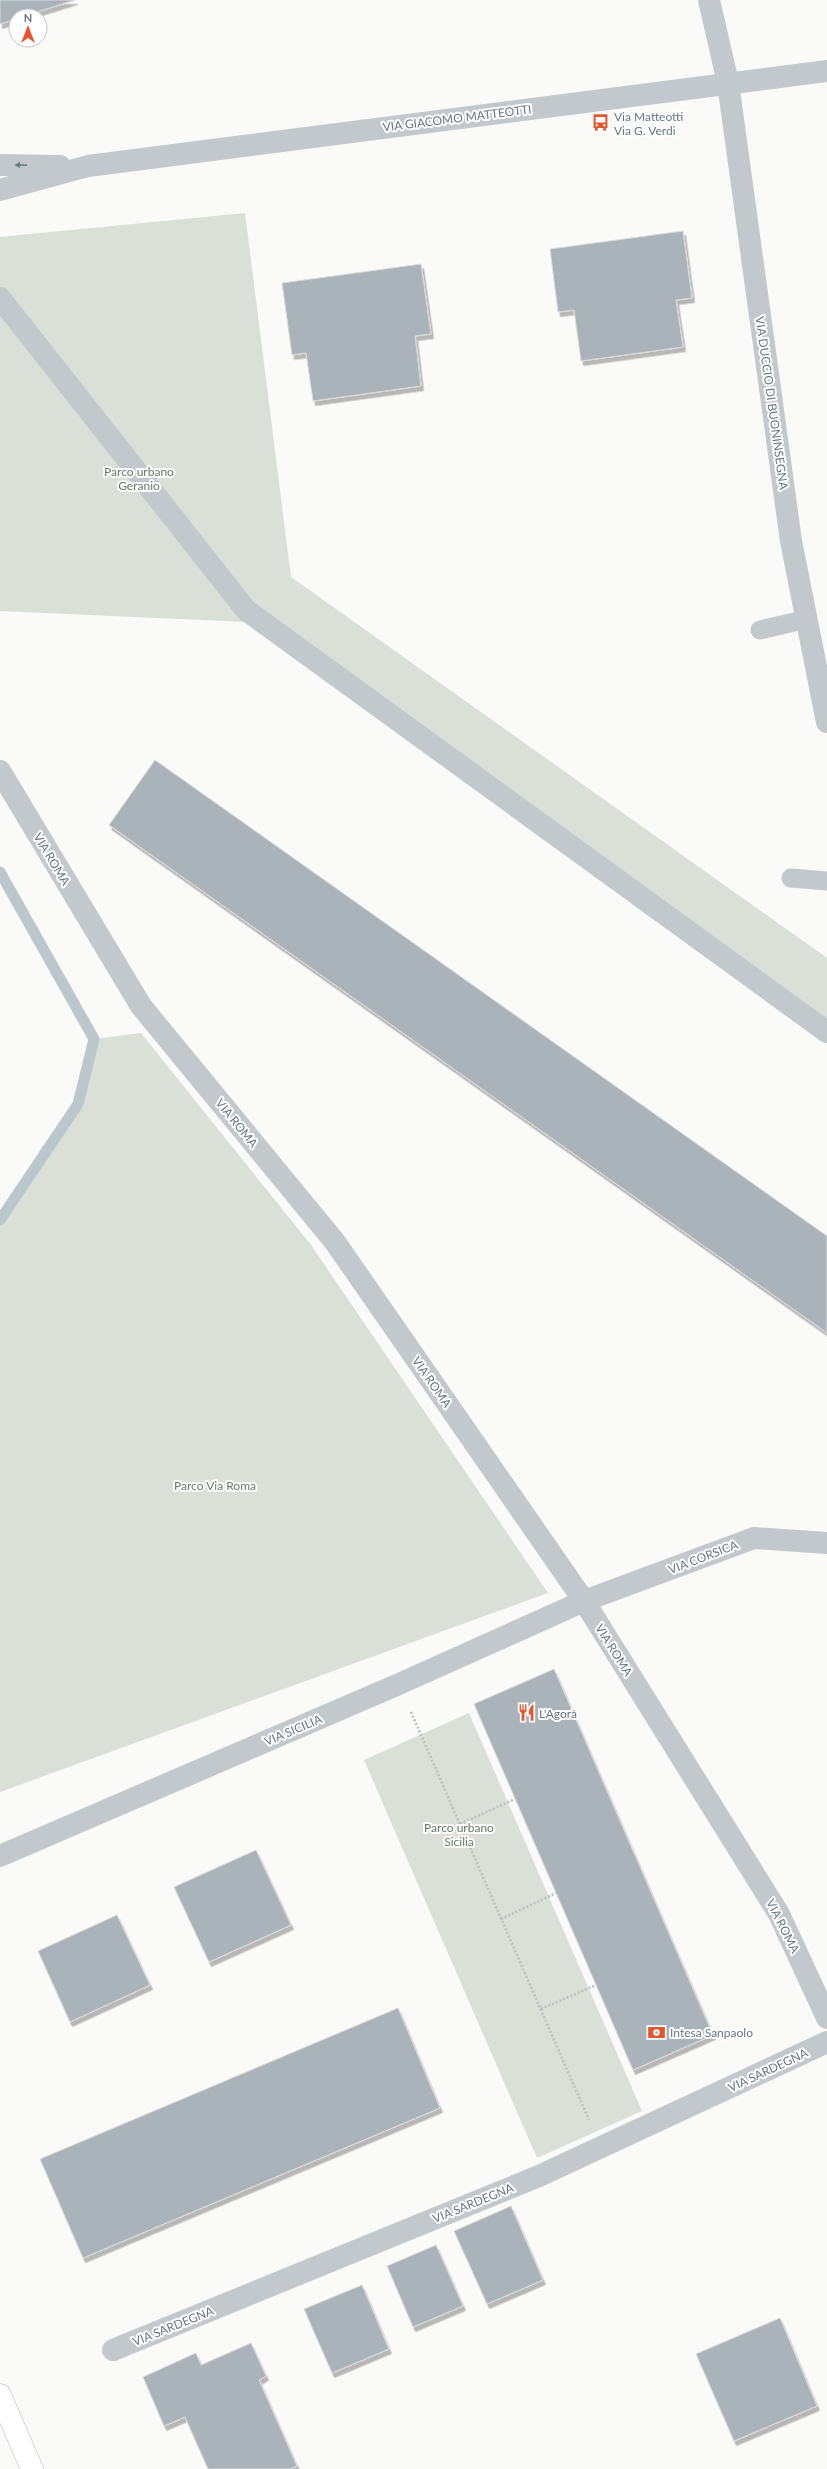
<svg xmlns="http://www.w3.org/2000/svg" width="827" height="2469" font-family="Lato,sans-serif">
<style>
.green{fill:#dadfd7}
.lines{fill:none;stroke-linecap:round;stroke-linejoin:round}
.stream{stroke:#bbc7cb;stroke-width:11}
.building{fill:#aab3b9;stroke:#dcdcda;filter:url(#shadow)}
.secondary-casing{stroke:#b3babf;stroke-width:23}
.path{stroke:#bbbfc2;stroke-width:2.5;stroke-dasharray:2 2;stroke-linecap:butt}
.lane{stroke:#c3c8cc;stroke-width:19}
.street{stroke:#c3c8cc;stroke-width:22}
.secondary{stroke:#fff;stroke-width:22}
.oneway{fill:#6a7a87}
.labels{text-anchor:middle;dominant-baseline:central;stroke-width:4;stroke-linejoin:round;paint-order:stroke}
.poi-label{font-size:12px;fill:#657683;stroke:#fff;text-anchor:start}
.street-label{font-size:12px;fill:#657683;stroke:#fff}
.park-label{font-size:12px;fill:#687a64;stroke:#fff}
</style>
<defs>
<filter id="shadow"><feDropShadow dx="2.5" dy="4.5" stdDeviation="0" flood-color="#0004"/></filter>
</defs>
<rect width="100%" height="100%" fill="#fafaf8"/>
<path class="green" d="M245,213L291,577L827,958V1034L247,622L0,611V237Z
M141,1033L311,1245L548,1593L0,1792V1220L78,1105L94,1039Z
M469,1713L642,2111L537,2158L364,1760Z"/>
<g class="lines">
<path class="stream" d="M0,872L94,1039L78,1104L0,1220"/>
</g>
<path class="building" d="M0,0H75L24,16H16V19L0,24Z
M683,231L692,298L676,300L683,347L581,361L574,310L558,312L550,249Z
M421,264L431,334L415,336L421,386L313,401L306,353L292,355L282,283Z
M155,760L827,1236V1333L109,825Z
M554,1669L713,2035L633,2070L474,1704Z
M256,1850L291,1925L209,1962L174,1887Z
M117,1915L150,1985L70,2022L38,1951Z
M398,2008L440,2108L83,2258L40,2159Z
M511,2206L543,2280L487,2304L454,2231Z
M436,2245L463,2306L413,2327L387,2266Z
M362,2285L389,2349L332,2373L304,2309Z
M780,2318L817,2406L734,2441L696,2354Z
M251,2343L266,2376L259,2380L297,2466L290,2469H208L185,2417L164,2426L143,2377L196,2353L201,2365Z"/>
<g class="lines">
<defs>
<path id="secondary" d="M0,2395L32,2469"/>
</defs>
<use href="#secondary" class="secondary-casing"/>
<path class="path" d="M411,1712L589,2120
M460,1824L515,1799
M501,1919L556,1893
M541,2009L596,1985"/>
<path class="lane" d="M760,630L807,619
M791,878L827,881"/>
<path class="street" d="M709,0L728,83L791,541L827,722
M0,165L60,166
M0,190L88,166L827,71
M0,298L246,610L827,1032
M0,771L141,1006L335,1242L584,1601L779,1914L827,2018
M0,1856L399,1684L584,1601L754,1538L827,1543
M113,2350L539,2176L827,2042"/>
<use href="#secondary" class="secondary"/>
</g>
<defs><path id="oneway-solid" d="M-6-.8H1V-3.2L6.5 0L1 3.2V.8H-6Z"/></defs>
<use class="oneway" href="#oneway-solid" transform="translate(21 165) rotate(-179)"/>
<defs>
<symbol id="bus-bare" viewBox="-9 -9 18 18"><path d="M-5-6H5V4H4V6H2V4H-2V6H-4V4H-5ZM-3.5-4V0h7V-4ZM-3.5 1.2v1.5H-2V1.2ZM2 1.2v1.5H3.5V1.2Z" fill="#e4572e" stroke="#fff" stroke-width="2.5" paint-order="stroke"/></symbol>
<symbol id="restaurant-bare" viewBox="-9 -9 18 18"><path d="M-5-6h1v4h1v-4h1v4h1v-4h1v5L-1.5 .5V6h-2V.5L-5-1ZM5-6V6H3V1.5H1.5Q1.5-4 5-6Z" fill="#e4572e" stroke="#fff" stroke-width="2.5" paint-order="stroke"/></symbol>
<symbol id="bank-bare" viewBox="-9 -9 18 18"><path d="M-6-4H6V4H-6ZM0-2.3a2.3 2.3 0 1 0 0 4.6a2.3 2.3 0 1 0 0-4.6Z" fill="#e4572e" stroke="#fff" stroke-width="2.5" paint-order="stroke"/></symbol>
</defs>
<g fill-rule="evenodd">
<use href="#bus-bare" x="588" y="110" width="25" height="25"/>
<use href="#restaurant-bare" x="514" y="1700" width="25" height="25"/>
<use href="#bank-bare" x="644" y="2020" width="25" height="25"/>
</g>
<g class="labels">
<g class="poi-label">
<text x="614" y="116">Via Matteotti<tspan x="614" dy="14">Via G. Verdi</tspan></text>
<text x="539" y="1713">L'Agorà</text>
<text x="670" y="2032">Intesa Sanpaolo</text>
</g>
<g class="street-label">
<text transform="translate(457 118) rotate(-7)">VIA GIACOMO MATTEOTTI</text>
<text transform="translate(772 403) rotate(82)">VIA DUCCIO DI BUONINSEGNA</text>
<text transform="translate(52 859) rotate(59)">VIA ROMA</text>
<text transform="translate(237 1123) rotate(51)">VIA ROMA</text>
<text transform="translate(432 1382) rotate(55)">VIA ROMA</text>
<text transform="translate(703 1557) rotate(-21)">VIA CORSICA</text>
<text transform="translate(614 1650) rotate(58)">VIA ROMA</text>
<text transform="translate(293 1730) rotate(-23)">VIA SICILIA</text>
<text transform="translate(783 1926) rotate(63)">VIA ROMA</text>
<text transform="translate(768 2070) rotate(-25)">VIA SARDEGNA</text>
<text transform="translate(473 2203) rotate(-22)">VIA SARDEGNA</text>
<text transform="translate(173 2326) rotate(-22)">VIA SARDEGNA</text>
</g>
<g class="park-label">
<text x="139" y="471">Parco urbano<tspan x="139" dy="14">Geranio</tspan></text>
<text x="215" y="1485">Parco Via Roma</text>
<text x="459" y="1827">Parco urbano<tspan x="459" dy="14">Sicilia</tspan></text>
</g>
</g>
<g transform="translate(28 28)"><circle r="19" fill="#ffffff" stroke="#c1c8cd"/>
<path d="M0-3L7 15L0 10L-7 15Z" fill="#e4572e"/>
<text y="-6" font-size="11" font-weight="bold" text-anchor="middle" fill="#657683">N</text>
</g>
</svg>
